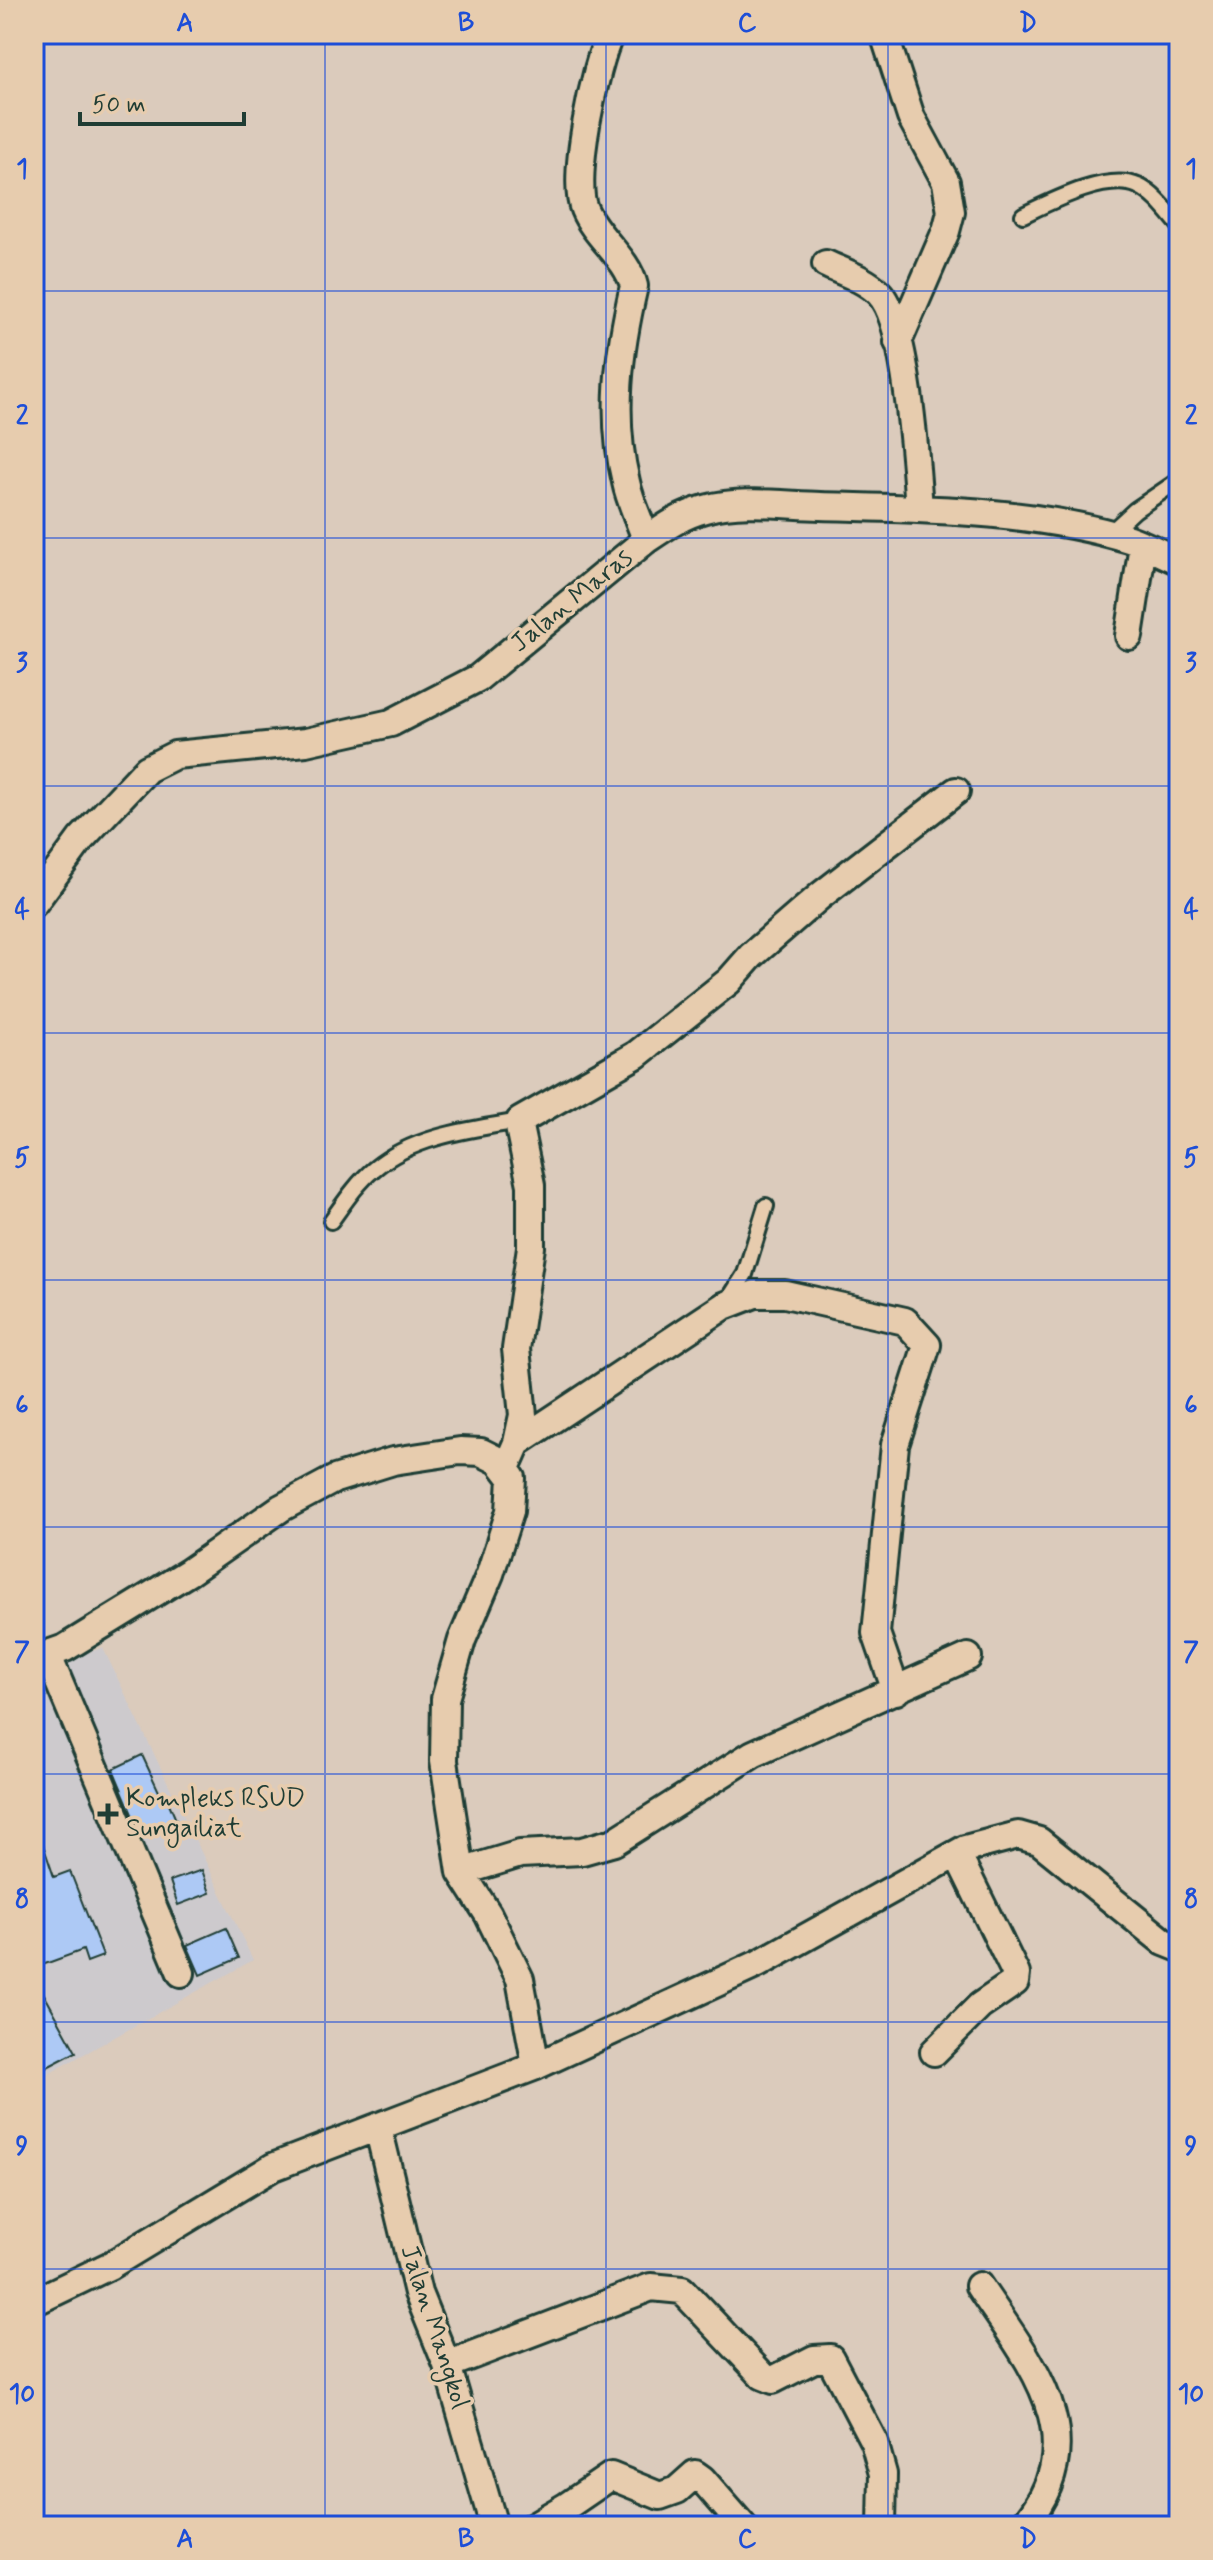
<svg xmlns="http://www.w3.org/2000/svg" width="1213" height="2560" font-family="Mynerve,sans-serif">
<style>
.built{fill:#cdcacd}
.building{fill:#adc9f5;stroke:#1f3d34;stroke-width:2}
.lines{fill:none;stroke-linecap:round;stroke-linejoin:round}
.lane-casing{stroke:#1f3d34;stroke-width:20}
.street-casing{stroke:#1f3d34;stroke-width:32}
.lane{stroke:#e7ccae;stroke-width:14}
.street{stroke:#e7ccae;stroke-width:26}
.grid{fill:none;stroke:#1d4ed8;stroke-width:2;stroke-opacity:0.55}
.poi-dot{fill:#1f3d34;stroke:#e7ccae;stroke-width:3}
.labels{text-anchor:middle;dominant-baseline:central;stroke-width:7;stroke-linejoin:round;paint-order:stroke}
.street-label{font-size:26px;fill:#1f3d34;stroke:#e7ccae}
.poi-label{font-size:26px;fill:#1f3d34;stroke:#e7ccae;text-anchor:start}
.neatline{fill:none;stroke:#1d4ed8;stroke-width:3}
.grid-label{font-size:26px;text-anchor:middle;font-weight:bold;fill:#1d4ed8}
</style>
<rect width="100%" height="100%" fill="#dbcbbc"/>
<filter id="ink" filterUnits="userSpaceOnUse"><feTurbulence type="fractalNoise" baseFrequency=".0125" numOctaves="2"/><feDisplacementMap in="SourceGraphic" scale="16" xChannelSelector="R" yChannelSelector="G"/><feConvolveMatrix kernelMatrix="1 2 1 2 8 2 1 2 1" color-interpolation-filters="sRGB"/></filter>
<g filter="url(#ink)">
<path class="built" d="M103,1648L253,1960L34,2082V1667Z"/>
<path class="building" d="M142,1755L161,1796L165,1794L177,1822L142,1838L113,1769Z
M37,1827L54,1877L70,1871L103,1956L87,1962L83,1950L34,1968V1908L40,1906L34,1890V1828Z
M202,1870L210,1893L178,1905L170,1881Z
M226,1928L239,1958L200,1975L187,1945Z
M34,1976L76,2052L34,2074Z"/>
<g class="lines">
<defs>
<path id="lane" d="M1023,215C1050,202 1108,172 1138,186C1154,193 1168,212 1179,225
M1109,534L1135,510L1179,480
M331,1221C344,1203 357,1183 374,1169C413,1136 472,1129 520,1121
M727,1302L745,1274L766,1206"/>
<path id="street" d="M610,34C595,66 571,178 584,209C596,238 627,257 634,286C619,351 610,416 626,482C630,502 640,521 646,540
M884,34L911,117L946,182L951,212L946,231L898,342
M826,264C843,272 865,279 879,293C907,322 916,466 919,509
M1129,636L1143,545
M34,903L81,839L147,769L175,755L306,742L391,723L478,678L646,540C665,527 682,515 705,509C742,499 783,505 820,506C923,509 1030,509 1129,539C1146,545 1163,554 1179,561
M517,1443L724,1306L755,1294H785L905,1321L927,1345L895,1445L876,1633L896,1691
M506,1468L517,1443L523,1415L516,1349L531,1247V1185L519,1127L520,1121L636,1055L729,981L751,956L820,896L956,791
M48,1656L181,1973
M34,1659L65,1648L189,1572L281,1508L335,1479L393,1461L460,1451L481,1452L499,1461L512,1478L510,1511L490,1574L462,1640L445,1699L444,1761L461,1872L488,1914L520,1979L536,2066
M461,1872L520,1854L582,1851L614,1842L753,1754L968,1657
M934,2052L980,2006L1015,1982L1016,1974L957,1854
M378,2127L418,2293L447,2365L494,2526
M979,2286C1030,2363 1097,2438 1023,2526
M34,2302L109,2266L273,2167L536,2066L758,1964L965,1849L1018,1835L1039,1841L1164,1942L1179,1948
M447,2365L651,2287L682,2290L763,2376L773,2380L814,2359L830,2358L874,2442L883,2474L882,2526
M533,2526L567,2506L611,2476L660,2496L677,2490L695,2474L702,2479L743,2526"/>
</defs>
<use href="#lane" class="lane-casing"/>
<use href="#street" class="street-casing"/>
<use href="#lane" class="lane"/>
<use href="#street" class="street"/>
</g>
</g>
<path class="grid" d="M325,34V2526M606,34V2526M888,34V2526M34,291H1179M34,538H1179M34,786H1179M34,1033H1179M34,1280H1179M34,1527H1179M34,1774H1179M34,2022H1179M34,2269H1179"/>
<path class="poi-dot" d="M104 1802h8v8h8v8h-8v8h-8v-8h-8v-8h8z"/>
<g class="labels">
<g class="street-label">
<text transform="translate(572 601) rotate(-39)">Jalan Maras</text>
<text transform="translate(434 2327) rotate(72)">Jalan Mangkol</text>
</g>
<g class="poi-label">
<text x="126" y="1799">Kompleks RSUD<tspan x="126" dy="30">Sungailiat</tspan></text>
</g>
</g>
<rect width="1213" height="2560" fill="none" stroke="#e7ccae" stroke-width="88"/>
<path d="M80 112v12h164v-12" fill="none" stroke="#1f3d34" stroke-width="4"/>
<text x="92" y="112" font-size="24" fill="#1f3d34" stroke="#e7ccae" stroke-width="6" paint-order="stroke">50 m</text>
<rect x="44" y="44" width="1125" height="2472" class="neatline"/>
<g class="grid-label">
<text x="185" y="31">A</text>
<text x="466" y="31">B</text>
<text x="747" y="31">C</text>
<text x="1028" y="31">D</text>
<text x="22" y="177">1</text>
<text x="1191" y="177">1</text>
<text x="22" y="424">2</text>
<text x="1191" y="424">2</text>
<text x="22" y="671">3</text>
<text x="1191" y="671">3</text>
<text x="22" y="918">4</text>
<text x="1191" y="918">4</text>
<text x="22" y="1166">5</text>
<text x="1191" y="1166">5</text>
<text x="22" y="1413">6</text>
<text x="1191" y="1413">6</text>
<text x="22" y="1660">7</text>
<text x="1191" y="1660">7</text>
<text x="22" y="1907">8</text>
<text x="1191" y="1907">8</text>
<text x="22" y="2154">9</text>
<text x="1191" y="2154">9</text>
<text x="22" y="2402">10</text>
<text x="1191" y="2402">10</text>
<text x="185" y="2547">A</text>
<text x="466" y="2547">B</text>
<text x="747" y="2547">C</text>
<text x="1028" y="2547">D</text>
</g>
</svg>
